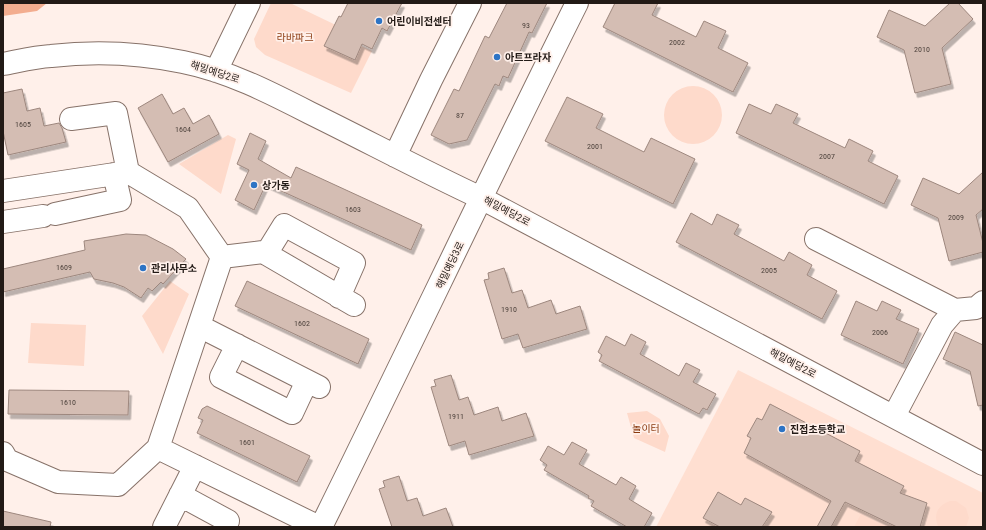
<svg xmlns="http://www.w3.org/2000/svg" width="986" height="530" font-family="'Roboto Condensed','Noto Sans KR',sans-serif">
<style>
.built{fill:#ffdfd1}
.green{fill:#fedacb}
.forest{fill:#f3ad8f}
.building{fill:#d4bdb3;stroke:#9d877e;filter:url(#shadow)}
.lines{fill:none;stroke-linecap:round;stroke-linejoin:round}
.minor-casing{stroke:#877269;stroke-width:24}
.minor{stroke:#fff;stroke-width:22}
.poi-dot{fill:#2d74c5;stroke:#fff0ea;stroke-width:1.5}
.labels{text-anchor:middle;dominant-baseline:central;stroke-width:3.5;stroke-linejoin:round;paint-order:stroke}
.number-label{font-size:8px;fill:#4e433d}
.poi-label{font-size:10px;font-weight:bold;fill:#221a16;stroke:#fff0ea;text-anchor:start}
.park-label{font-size:10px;fill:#8b3a0f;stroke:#fff0ea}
.street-label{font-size:10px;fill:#221a16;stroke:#fff0ea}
</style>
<defs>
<filter id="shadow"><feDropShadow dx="2.5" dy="4.5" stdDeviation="0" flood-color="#0004"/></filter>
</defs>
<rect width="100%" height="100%" fill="#fff0ea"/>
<path class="built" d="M738,370L983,493V527H656Z"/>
<path class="green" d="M271,3H290L342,28L340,36L372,51L351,93L265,55L256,47L254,39Z
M664 115a29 29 0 1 1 58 0a29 29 0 1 1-58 0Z
M228,135L236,139L221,194L179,164Z
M170,281L189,294L163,354L142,316Z
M31,323L86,325L84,366L28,363Z
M647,411L660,419L669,436L665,452L634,438L627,413Z
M950,501H956L966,508L969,518L966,527L938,526C933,514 938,505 950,501Z
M861,514L887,527H854Z"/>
<path class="forest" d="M3,3H47L37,11L3,16Z"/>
<path class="building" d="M348,3H402L387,31L382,28L372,49L362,44L355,60L324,46L339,16L341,17Z
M507,3H547L532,33L529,32L508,78L503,76L499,86L495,84L467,140L449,144L431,135L454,89L459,91L485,36L489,38Z
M615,3H658L652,15L696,37L704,21L726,31L718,48L748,63L733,92L603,27Z
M950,3H958L973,19L942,48L951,84L915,93L904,50L877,37L889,10L925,26Z
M22,89L27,111L40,108L44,126L59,123L62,128L66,142L8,155L3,131V93Z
M162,94L173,114L184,108L193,124L209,115L219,134L168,162L138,108Z
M567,97L603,114L596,128L644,152L651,138L695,159L673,204L545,141Z
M749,104L771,114L776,104L798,114L793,123L845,148L849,139L873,151L868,161L898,176L884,204L736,133Z
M250,133L266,141L258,159L291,178L296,167L422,225L411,250L266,184L254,210L235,200L249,170L237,164Z
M983,172V209L976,215L983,243V252L949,261L938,218L911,205L923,178L959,194Z
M691,213L712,225L717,214L739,225L734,234L784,261L789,252L812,265L807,275L837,291L822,319L676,242Z
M126,234L146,235L173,249L186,259L163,284L161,282L152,291L148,288L141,298L124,287L113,283L94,279L90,272L3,292V269L85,250L84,241Z
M504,268L512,293L522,290L528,308L551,300L556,314L580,306L587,329L523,348L518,334L502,339L484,280L489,279L488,273Z
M247,281L369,339L358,364L235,306Z
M856,301L877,311L882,301L901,310L896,319L919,329L903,364L841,335Z
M955,332L983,345V405L978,406L970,371L943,359Z
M631,334L646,342L640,354L679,376L686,363L700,370L693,382L716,394L707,410L703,408L699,414L599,361L602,355L598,352L606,336L625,346Z
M451,375L459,400L468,397L474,415L498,407L502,421L526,413L534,436L469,455L465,441L449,446L431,387L436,386L434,380Z
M9,390L129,391L128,415L8,414Z
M770,404L860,451L855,461L904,486L900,493L927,503L920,527H897L845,502L831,527H817L831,501L744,453L751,438L747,436L757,418L762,420Z
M207,406L310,456L297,482L197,433L203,420L198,418L202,409Z
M572,442L587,450L579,464L616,485L621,477L636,486L629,499L652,513L644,527H627L591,506L594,501L588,498L589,496L544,470L547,465L540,460L548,446L564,455Z
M399,476L407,501L417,498L423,516L446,508L453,527H392L379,489L385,487L383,481Z
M718,492L741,505L745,498L772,512L762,527H720L703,518Z
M3,511L51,522L50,527H3Z"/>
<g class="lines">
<defs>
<path id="minor" d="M3,64C19,61 35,57 51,56C94,51 140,53 183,62C228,71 269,92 310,113C367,141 423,171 481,198L983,464
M216,71L249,3
M71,119L116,113L128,172
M395,156L431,80L470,3
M3,191L128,172L188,208L222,257L158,448L118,485L58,482L7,460L3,453
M55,214L120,200L114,174
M3,222L43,216
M816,239L955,310
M266,254L284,225L354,263L339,297
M222,257L263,252L354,305
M199,326L319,387
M237,345L221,377L292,413L307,381
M894,416L942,325L955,310L976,308L983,302
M158,448L319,527
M180,495L228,521L224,527
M164,527L195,466
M321,527C407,353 490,177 577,3"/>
</defs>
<use href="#minor" class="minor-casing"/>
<use href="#minor" class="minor"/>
</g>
<g class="poi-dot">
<circle cx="379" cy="21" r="4"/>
<circle cx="497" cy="57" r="4"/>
<circle cx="254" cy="185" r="4"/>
<circle cx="143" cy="268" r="4"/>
<circle cx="782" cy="429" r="4"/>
</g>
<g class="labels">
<g class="number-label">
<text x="526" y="25">93</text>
<text x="677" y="42">2002</text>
<text x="922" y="49">2010</text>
<text x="460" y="115">87</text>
<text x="23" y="124">1605</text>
<text x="183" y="129">1604</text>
<text x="595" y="146">2001</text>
<text x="827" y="156">2007</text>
<text x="353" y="209">1603</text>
<text x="956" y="217">2009</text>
<text x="64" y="267">1609</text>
<text x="769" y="270">2005</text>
<text x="509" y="309">1910</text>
<text x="302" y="323">1602</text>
<text x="880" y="332">2006</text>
<text x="68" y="402">1610</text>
<text x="456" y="416">1911</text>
<text x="247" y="442">1601</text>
</g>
<g class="poi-label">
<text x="387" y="21">어린이비전센터</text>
<text x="505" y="57">아트프라자</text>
<text x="262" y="185">상가동</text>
<text x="151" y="268">관리사무소</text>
<text x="790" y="429">진접초등학교</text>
</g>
<g class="park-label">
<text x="295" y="37">라바파크</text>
<text x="646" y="428">놀이터</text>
</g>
<g class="street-label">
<text transform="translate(215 72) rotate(18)">해밀예당2로</text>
<text transform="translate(507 211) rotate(28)">해밀예당2로</text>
<text transform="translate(450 265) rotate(-64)">해밀예당3로</text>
<text transform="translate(793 363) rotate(28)">해밀예당2로</text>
</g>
</g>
<rect width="986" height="530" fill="none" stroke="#221a16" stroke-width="8"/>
</svg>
